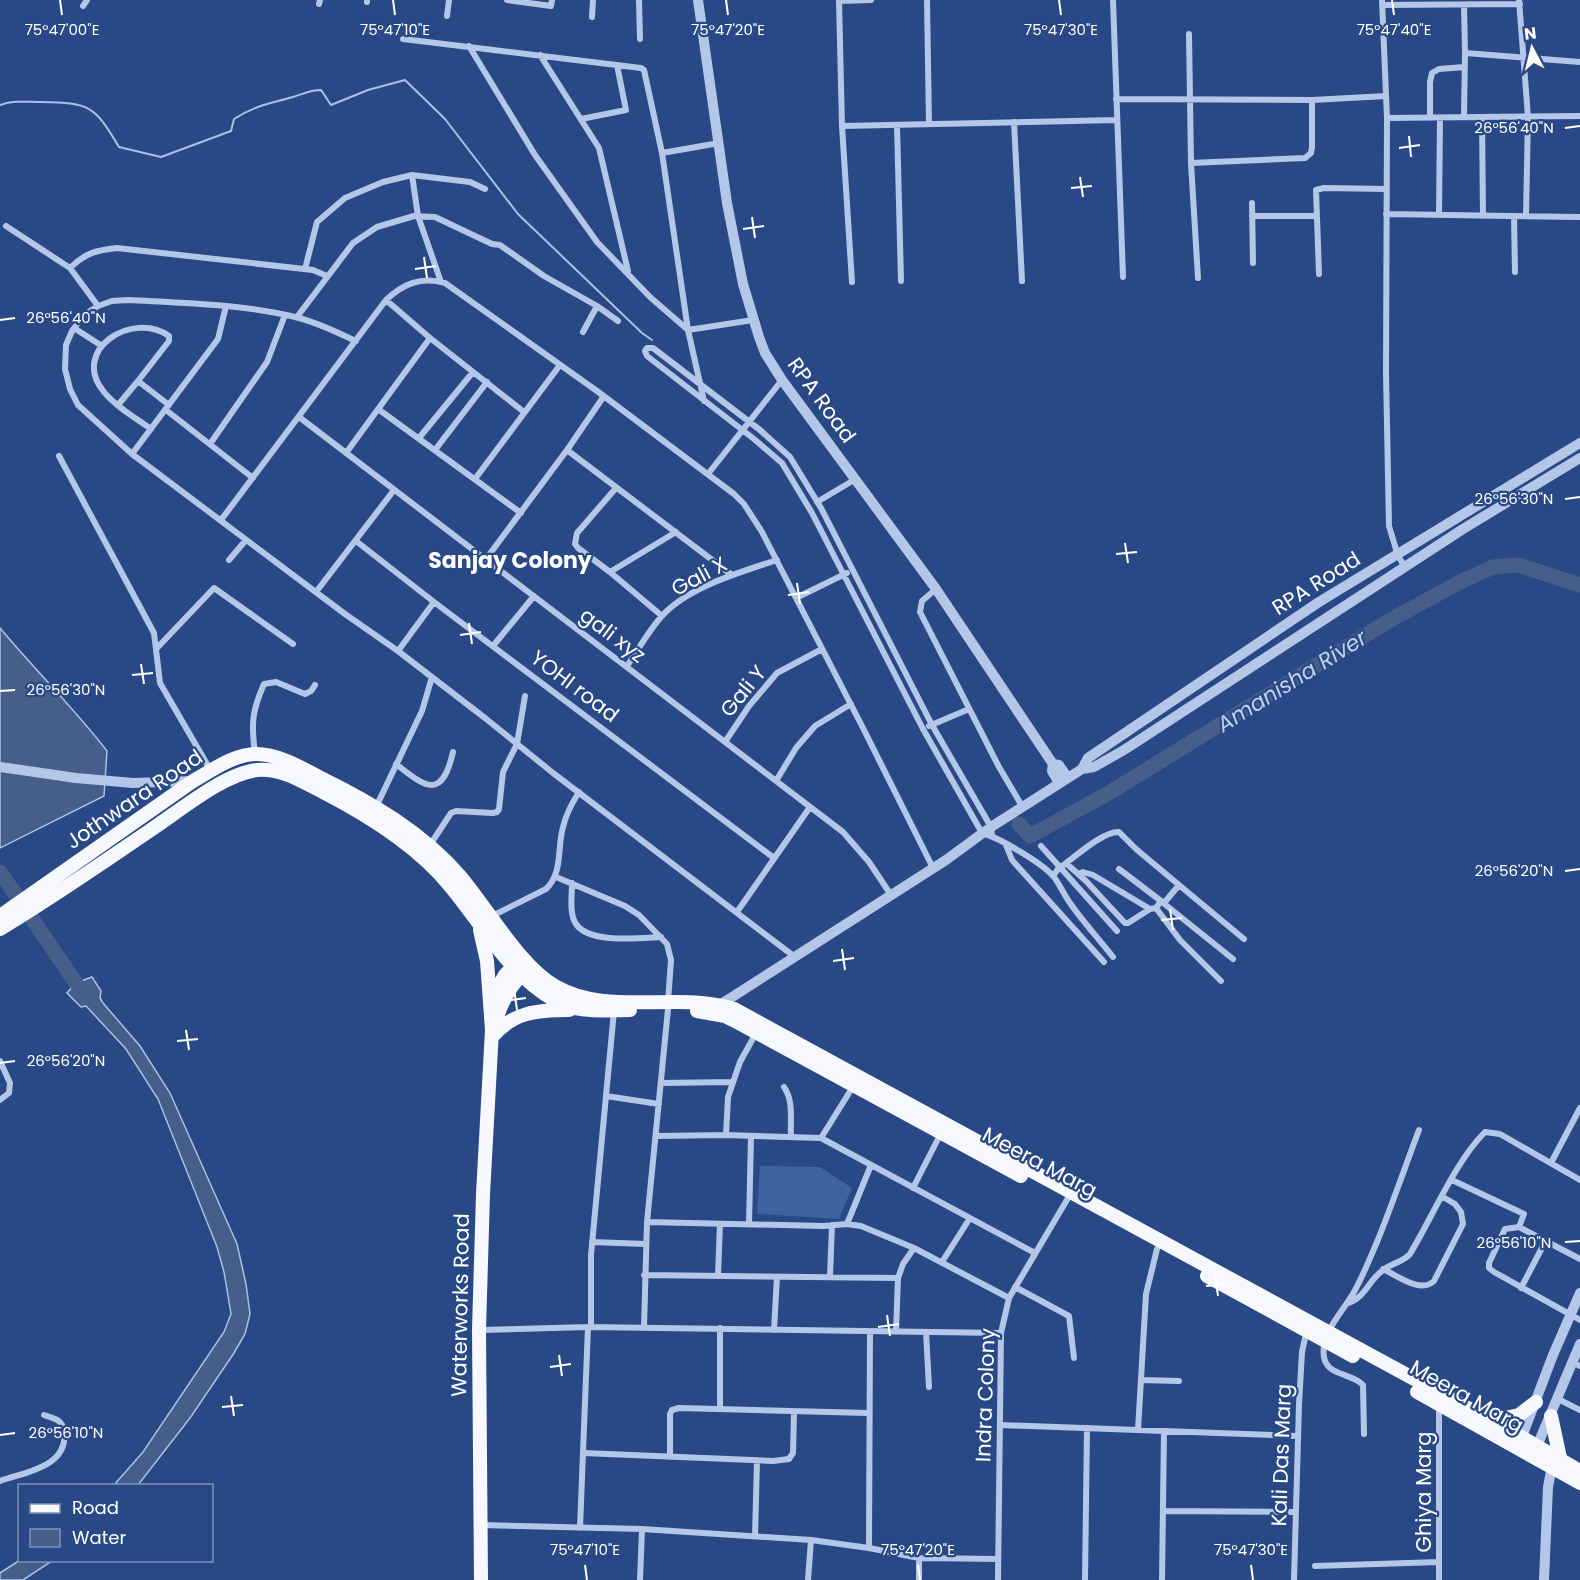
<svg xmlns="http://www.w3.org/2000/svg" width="1580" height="1580" font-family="Poppins,sans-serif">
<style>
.green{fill:#3e62a2}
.water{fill:#475e8a;stroke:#a9c1e8;stroke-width:1.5}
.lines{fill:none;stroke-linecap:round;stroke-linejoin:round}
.stream{stroke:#a9c1e8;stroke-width:2}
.river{stroke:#475e8a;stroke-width:15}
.minor{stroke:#b4c7e8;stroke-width:6}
.tertiary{stroke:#b4c7e8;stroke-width:10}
.primary{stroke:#f6f8fe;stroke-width:14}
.ticks{fill:none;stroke:#fff;stroke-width:2}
.labels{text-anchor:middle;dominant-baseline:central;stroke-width:4.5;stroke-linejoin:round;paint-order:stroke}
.street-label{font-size:21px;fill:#fff;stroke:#294986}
.neighbourhood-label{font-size:22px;font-weight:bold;fill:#fff;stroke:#294986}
.water-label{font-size:22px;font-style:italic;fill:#c0d1ef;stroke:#294986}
.ticks-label{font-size:15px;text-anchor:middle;fill:#fff;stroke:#294986;stroke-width:4.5;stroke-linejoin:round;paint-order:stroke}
</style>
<rect width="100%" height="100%" fill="#294986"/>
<path class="green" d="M760,1166L820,1167L852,1188L839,1219L757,1214Z"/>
<path class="water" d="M0,628C35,670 74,708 107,751L104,796L0,848Z
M92,977L101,991L100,998L103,1003L140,1046L170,1093L237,1244L246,1284L250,1314L245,1334L234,1353L190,1418L138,1485H114L143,1452L224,1332L231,1314L224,1272L217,1247L158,1099L126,1049L86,1006L81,1007L67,993L76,983Z
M20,1560L52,1561L23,1580H0V1573Z"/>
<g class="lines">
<path class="stream" d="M0,105C14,100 26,102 41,102C90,103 94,105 119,147L161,157L231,131L234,119C256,105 269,104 293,97C303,94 310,90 321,90L331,105L368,90L405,80L445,119L518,214L642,333L652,340"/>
<path class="river" d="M1019,824L1030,836L1107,794L1392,619L1464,580L1493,567L1518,565L1580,585
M0,872L76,983"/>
<path class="minor" d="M507,0L551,6L552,0
M639,0L640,39
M839,0L842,126L852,282
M927,0L929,124
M1113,0L1123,277
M1382,0L1387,118L1386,373L1389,526L1398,556L1405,567
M1519,0L1528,117L1526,216
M839,1L871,0
M367,2V0
M319,4L320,0
M1382,5L1520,4
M1464,5L1465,53
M83,6L87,0
M447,16L449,0
M592,17L593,0
M1189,34L1191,163L1198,278
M403,39L641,68L644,70L662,153L688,330L704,401
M469,46L535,155L597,242L650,297L688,330L753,320
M540,55L599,148L628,271
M1116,99L1312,100L1386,96
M1464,117L1465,53L1580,62
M1482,117L1483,216
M1387,118L1580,116
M1430,118V82L1432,73L1439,69L1465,67
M581,119L626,110L617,65
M1014,122L1022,281
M897,125L901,281
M842,126L1117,120
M662,153L719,143
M1191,163L1305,158L1311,153L1312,147V100
M412,175L418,216L441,282
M1252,203L1253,263
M1386,214L1580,217
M1439,215L1440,118
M1252,216H1316
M1514,216L1515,272
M6,226L70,268L98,306
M70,268C85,253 97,250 117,248L313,270L327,276
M305,269L317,222L345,198L383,182L412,175L470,182L485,189
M1319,274L1316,190L1324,188L1386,189
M386,300L430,338L524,412
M297,317L353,243L377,227L414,216L435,217L492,244L500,245L544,276L597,306L618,321
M74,328L102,346
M583,332L597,306
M356,341C336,332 317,322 295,317C241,304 184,303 128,300L112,301L98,306L84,315L72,331L66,345L65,369L70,389L78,405L132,454L345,614L398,651L485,718L553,773L795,957
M118,405L138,381
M378,409L521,513
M166,410L253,478
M299,417L843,832L869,862L891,895
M151,429C136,418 116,407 104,392C69,350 133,310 169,336V341L138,381L169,405
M419,438L473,372
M210,444L267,362L285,315
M435,450L487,382
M567,450L732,575
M346,453L430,338
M132,454L218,339L226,306
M59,456L154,633L160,683L211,771
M708,474L782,380
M475,479L560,365
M616,488L577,533L575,544L578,548L610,572L662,616
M817,502L854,480
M221,520L386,300C403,284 421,276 445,283L597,391L734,494L744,504L762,532L863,728L933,868
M356,541L434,602L774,858
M486,559L567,450L604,396
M229,560L246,540
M610,572L676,532
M936,589L922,601L920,612L999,767L1022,806
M316,592L394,490
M796,598L847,573
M493,646L534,596
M157,648L214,588L293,644
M398,651L434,602
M627,666C638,650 648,632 661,617C687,587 741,572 777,560
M929,726L969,709
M725,742L749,706L777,673L822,649
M255,753C251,724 252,711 264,684L276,682L305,694L311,691L315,685
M396,764C427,789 442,799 453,752
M776,781L796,748L815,726L851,704
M376,807L422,711L432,677
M992,835L991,827L932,725L821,508L790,457L760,430L653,348H647L645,351L647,356L754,439L782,463L812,513L923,729L982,833C998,837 1042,863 1053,876C1058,881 1064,895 1070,903C1083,922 1099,939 1113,957
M430,845L451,813L456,811L493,813L497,812L499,809L503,772L517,744L525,696
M1006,845L1012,860L1104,962
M1041,846L1117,931
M1067,864L1086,881L1125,923H1128L1150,909L1156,908L1161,901L1119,869
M1078,874L1083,872L1093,875L1150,909
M1053,876L1058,869C1072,860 1102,831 1119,832L1136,849L1179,885L1164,903
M556,877L625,906L639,915L667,944L671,960L668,1002
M572,883C572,895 569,914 576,924C589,944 640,938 661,937
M1179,885L1244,939
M1162,902L1233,959
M1156,908L1180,940L1221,981
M737,912L810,807
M492,916L546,889C563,873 557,848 563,827C566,814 572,803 579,792
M0,1061L10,1083L9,1093L0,1100
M661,1083L732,1082
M784,1087C794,1101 790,1121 791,1137
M606,1096L659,1104
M726,1135L728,1097L740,1062L756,1033
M656,1136L726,1135L821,1138L1035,1253
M821,1138L854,1085
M1551,1163L1580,1108
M1452,1180L1524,1214L1519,1227
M913,1188L941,1133
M647,1222L823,1226L847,1224L861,1226L914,1248L1009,1298
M749,1224L751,1136
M847,1224L871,1165
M592,1242L646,1244
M1580,1259L1519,1227L1505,1229L1489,1263V1268L1494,1272L1580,1320
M942,1262L970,1218
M1383,1269C1398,1276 1421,1294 1434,1281L1463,1224L1461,1212L1455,1204L1443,1197
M644,1275L898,1278
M718,1276L720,1224
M830,1277L832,1225
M1015,1287L1069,1316L1074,1358
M1521,1288L1545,1242
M1348,1303C1364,1299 1369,1280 1382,1271C1391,1263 1402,1263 1410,1254C1433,1216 1455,1162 1485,1132L1500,1134L1580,1180
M591,1327V1255L614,1011
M644,1328L647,1222L668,1009
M480,1330L588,1327L1001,1333
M774,1330L777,1277
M896,1332L898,1278L903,1264L914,1248
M926,1332L929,1387
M1572,1362L1580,1366
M1141,1380L1179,1381
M1558,1399L1580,1410
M720,1408V1328
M1000,1425L1297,1436
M1138,1430L1146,1294L1157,1249
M1364,1434L1363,1385C1352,1373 1327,1376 1324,1357C1320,1333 1343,1312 1354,1292C1363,1276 1370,1258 1377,1242C1392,1205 1405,1167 1419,1130
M583,1453L773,1461L789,1459L793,1453L794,1412
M670,1457V1414L672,1410L679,1408L868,1413
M0,1481C25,1472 69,1467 64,1431C63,1420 54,1418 44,1415
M1163,1511L1295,1512
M482,1525L642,1529L811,1540L869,1548L919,1558L998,1559
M580,1528L588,1327
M755,1537L757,1460
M869,1548L870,1332
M1315,1566L1439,1562
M640,1580L642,1529
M808,1580L811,1540
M919,1580V1558
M998,1580L1001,1333L1009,1298L1071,1193
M1085,1580L1087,1428
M1162,1580L1164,1431
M1294,1580L1299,1404L1302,1352L1307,1329
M1439,1580V1405"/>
<path class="tertiary" d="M698,0L727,203L743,284L759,337L765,353L782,380L936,589L1053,764
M0,767L76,778L133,783L193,781
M1082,769L1088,758L1319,602L1580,443
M1059,783L1052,771L1053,764L1059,765L1068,778
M715,1008L946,860L991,827L1082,769L1094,767L1124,750L1463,529L1580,458
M1520,1442L1553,1355L1580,1293
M1535,1451L1580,1344
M1544,1580L1548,1487L1553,1461"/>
<path class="primary" d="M0,916L193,781C211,771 234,754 256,754C278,754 300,767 319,777C370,802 422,832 460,876C487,908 520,966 555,986C608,1017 677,991 734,1009L1523,1438L1580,1471
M0,929C53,897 104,862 155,827C182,809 224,774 257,770C281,768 301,781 321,791C368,815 418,846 451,887C484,927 508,973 554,1000C577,1014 605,1010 630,1010
M480,930L487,961L492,1030L483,1194L479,1330L481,1580
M491,1000L505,975L518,962
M697,1011L725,1016L739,1023L1021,1176
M495,1023C501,1003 510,984 526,971
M492,1037C513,1012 537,1010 569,1010
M1207,1276L1353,1356
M1417,1392L1580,1483
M1551,1416L1560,1458
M1491,1421L1519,1415L1536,1402"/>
</g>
<path class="ticks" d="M60,0L62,15M393,0L395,15M726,0L728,15M1059,0L1061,15M1392,0L1394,15M1565,128L1580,126M1409,136L1411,157M1399,148L1420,145M1080,177L1083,197M1071,188L1092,186M752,217L755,238M743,229L764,226M424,257L427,278M415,269L436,266M0,320L15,318M1565,499L1580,497M1125,543L1128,563M1116,554L1137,552M797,583L800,604M788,595L809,592M469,623L472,644M460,635L481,632M141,664L144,684M132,675L153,673M0,691L15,690M1565,871L1580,869M1170,909L1173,930M1161,920L1182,918M842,949L845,970M833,961L854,958M514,989L517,1010M505,1001L526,998M186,1030L189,1050M177,1041L198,1039M0,1063L15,1061M1565,1242L1580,1241M1215,1275L1218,1296M1206,1286L1227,1284M887,1315L890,1336M878,1327L899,1324M559,1355L562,1376M550,1367L571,1364M231,1396L234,1416M222,1407L243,1405M0,1435L15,1433M585,1565L587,1580M918,1565L920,1580M1251,1565L1253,1580"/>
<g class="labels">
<g class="street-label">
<text transform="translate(822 400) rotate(54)">RPA Road</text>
<text transform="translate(699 576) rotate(-28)">Gali X</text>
<text transform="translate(1316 583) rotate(-32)">RPA Road</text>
<text transform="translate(613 635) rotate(37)">gali xyz</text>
<text transform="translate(575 686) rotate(37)">YOHI road</text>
<text transform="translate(743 691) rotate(-51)">Gali Y</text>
<text transform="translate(134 799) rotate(-34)">Jothwara Road</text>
<text transform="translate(1040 1162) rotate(28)">Meera Marg</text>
<text transform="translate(460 1305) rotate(-89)">Waterworks Road</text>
<text transform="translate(985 1395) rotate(-88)">Indra Colony</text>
<text transform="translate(1467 1396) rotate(29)">Meera Marg</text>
<text transform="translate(1281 1455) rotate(-88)">Kali Das Marg</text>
<text transform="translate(1423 1492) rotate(-90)">Ghiya Marg</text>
</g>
<g class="neighbourhood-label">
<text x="510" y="560">Sanjay Colony</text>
</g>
<g class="water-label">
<text transform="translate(1292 681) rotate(-32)">Amanisha River</text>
</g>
</g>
<g class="ticks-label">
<text x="62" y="35">75°47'00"E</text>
<text x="395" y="35">75°47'10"E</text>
<text x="728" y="35">75°47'20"E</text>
<text x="1061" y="35">75°47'30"E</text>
<text x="1394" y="35">75°47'40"E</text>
<text x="1514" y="133">26°56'40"N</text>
<text x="66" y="323">26°56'40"N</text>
<text x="1514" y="504">26°56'30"N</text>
<text x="66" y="695">26°56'30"N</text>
<text x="1514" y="876">26°56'20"N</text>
<text x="66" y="1066">26°56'20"N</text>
<text x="1514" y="1248">26°56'10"N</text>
<text x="66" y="1438">26°56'10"N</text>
<text x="585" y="1555">75°47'10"E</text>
<text x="918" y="1555">75°47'20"E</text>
<text x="1251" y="1555">75°47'30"E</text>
</g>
<rect x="18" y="1484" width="195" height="78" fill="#294986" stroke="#7f92b6" stroke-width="1.5"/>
<rect x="30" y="1504" width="30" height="9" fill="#f6f8fe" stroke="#7f92b6" stroke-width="1.5"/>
<text x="72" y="1514" font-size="18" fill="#ffffff">Road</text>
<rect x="30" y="1529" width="30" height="18" fill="#475e8a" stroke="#7f92b6" stroke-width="1.5"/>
<text x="72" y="1544" font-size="18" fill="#ffffff">Water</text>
<g transform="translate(1532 48) rotate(353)" stroke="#294986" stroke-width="4.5" paint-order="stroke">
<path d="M0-4.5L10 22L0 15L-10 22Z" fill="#ffffff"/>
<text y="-9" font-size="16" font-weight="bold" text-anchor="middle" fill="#ffffff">N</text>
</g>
</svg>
